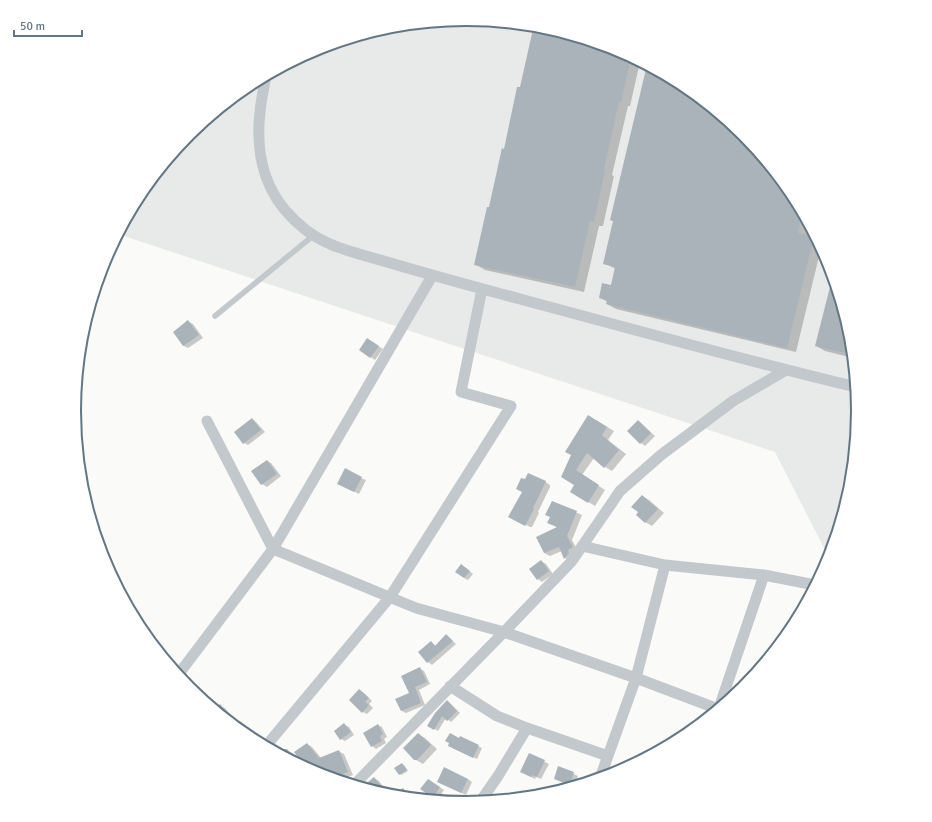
<svg xmlns="http://www.w3.org/2000/svg" width="932" height="822" font-family="Signika,sans-serif">
<style>
.built{fill:#e8e9e9}
.shadow{fill:#0003}
.building{fill:#aab3b9}
.lines{fill:none;stroke-linecap:round;stroke-linejoin:round}
.service{stroke:#c3c8cc;stroke-width:5.5}
.minor{stroke:#c3c8cc;stroke-width:11}
.rim{fill:none;stroke:#657683;stroke-width:2}
</style>
<rect width="100%" height="100%" fill="#fafaf8"/>
<path class="built" d="M466,19L543,27L616,49L684,85L743,134L792,193L828,261L851,335L858,411L850,488L830,554L825,550L775,452L118,234L140,193L189,134L248,85L316,49L390,26Z"/>
<path class="shadow" d="M536,26L543,27L616,49L640,62L630,106H628L612,175L614,176L603,226H599L584,292L485,270L475,264Z
M684,85L743,134L792,193L810,227L808,236L816,239L821,248L796,352L616,309L607,304L608,302L600,298L612,286L616,269L604,263L614,222L611,220Z
M189,322L193,324L203,338L188,348L184,346L174,332Z
M851,335L853,358L825,351L816,346Z
M372,342L383,349L375,360L360,350Z
M252,419L256,422L265,432L248,445L244,443Z
M596,420L614,431L608,440L626,454L612,471L605,467L594,458L582,475L605,490L595,506L571,492L575,485L563,477Z
M638,421L642,424L655,436L645,446L641,443Z
M267,461L271,463L281,476L267,487L262,484L253,471Z
M361,478L366,480L359,494L343,486Z
M525,481H544L550,485V487L538,512L539,513L532,527H530L510,516L523,492Z
M642,496L649,500L664,513L652,526L645,522Z
M552,502L582,515L572,540L578,551L570,561L565,558L562,551L550,556L544,553L559,528L549,523L551,518Z
M541,561L546,564L553,574L542,582L538,579Z
M466,568L473,574L468,580L464,578Z
M446,635L456,644L432,665L428,662L419,652L431,642L436,646Z
M420,669L424,671L430,684L419,690L425,705L406,713L402,711L397,699L410,693Z
M359,690L364,693L372,701L369,704L373,708L367,714L363,712Z
M447,701L451,704L460,713L451,722L446,718L438,731L429,725Z
M221,706L225,708L238,724L241,722L245,725L250,731L246,734L249,738L215,710Z
M344,725L349,727L354,735L345,741L341,739Z
M378,725L382,727L387,737L384,739L386,743L376,749L372,746L364,733Z
M418,734L425,738L437,749L423,764L416,760L404,748Z
M307,744L312,747L321,758L338,751L344,754L353,775L340,780L316,773L308,769Z
M478,746L482,748L477,759L453,748Z
M286,749L290,752L297,758L294,761L280,754Z
M529,754L549,764L541,779L536,777L535,779L525,774Z
M402,764L404,765L408,771L401,775L400,774Z
M559,767L578,776L574,786L559,781Z
M374,778L379,781L388,793L386,794L364,788Z
M468,779L472,782L466,795L438,782Z
M432,782L444,790L438,800L433,797Z"/>
<path class="building" d="M533,29L596,43L616,49L631,57L621,102L619,101L604,169L605,170L594,222L590,221L575,287L474,265L487,207H489L502,148L504,149L517,87H520Z
M647,65L684,85L743,134L792,193L803,213L798,233L814,236L787,348L606,304L607,300L599,298L602,283L611,285L615,267L603,264L613,221L610,220Z
M833,275L851,335L853,355L815,346Z
M188,320L199,335L183,346L173,332Z
M367,338L379,346L370,358L359,350Z
M588,415L607,427L602,435L619,450L604,468L587,453L576,470L599,485L588,503L570,492L574,485L561,477L571,455L565,452Z
M252,418L261,430L243,444L234,432Z
M638,420L651,433L640,444L627,431Z
M267,460L277,474L261,485L251,471Z
M345,468L362,477L354,492L337,484Z
M528,473L546,481L533,508L534,509L525,526L508,517L522,492L516,489L521,478L525,479Z
M642,495L658,509L645,523L636,515L638,512L631,507Z
M552,501L577,511L567,536L573,547L568,550L569,553L564,559L559,547L544,553L536,537L557,527L547,523L550,517L545,515Z
M541,560L549,571L537,580L529,569Z
M461,564L470,571L464,578L455,572Z
M446,634L453,641L427,663L418,652L431,641L435,646Z
M420,667L427,682L415,687L421,703L401,711L395,699L409,693L401,676Z
M359,689L369,698L365,702L369,705L362,713L349,700Z
M447,700L457,711L447,721L442,716L434,730L427,726L435,713Z
M220,704L233,720L231,723L215,709Z
M240,721L254,737L252,739L235,726Z
M344,723L351,732L340,740L334,731Z
M378,724L383,734L380,736L382,741L371,747L363,733Z
M418,733L431,745L417,760H414L403,748Z
M450,733L459,738L460,736L479,745L473,758L448,746L449,743L445,741Z
M307,743L319,758L339,750L348,772L334,778L316,773L306,768L294,752Z
M284,749H287L300,764L279,754Z
M529,753L545,760L537,777L532,775L531,777L520,772Z
M402,763L407,770L399,775L394,768Z
M558,766L574,772L570,785L554,779Z
M444,767L468,779L461,793L437,782Z
M374,777L388,795L362,787Z
M428,779L440,787L433,798L420,789Z
M403,788L410,797L392,796Z"/>
<g class="lines">
<path class="service" d="M215,316L314,235"/>
<path class="minor" d="M266,75C264,88 261,100 260,112C256,147 262,183 285,210C297,224 313,237 330,244C348,252 368,256 387,262C431,275 475,287 520,299C632,329 743,360 856,387
M207,421L273,549L416,608L504,632L636,678L718,709
M582,546L665,565L764,575L815,585
M178,675L273,549L432,276
M450,686L497,716L527,728L498,776L480,802
M719,708L764,575
M527,728L608,756
M266,746L390,597L511,406L461,392L482,289
M600,778L636,678L665,565
M354,785L504,632L572,561L620,491L661,455L733,401L786,370"/>
</g>
<path d="M0 0H932V822H0ZM81 411a385 385 0 1 1 770 0a385 385 0 1 1-770 0Z" fill="#fff" fill-rule="evenodd"/>
<path class="rim" d="M81 411a385 385 0 1 1 770 0a385 385 0 1 1-770 0Z"/>
<path d="M14 30v6h68v-6" fill="none" stroke="#657683" stroke-width="2"/>
<text x="20" y="30" font-size="12" fill="#657683" stroke="#ffffff" stroke-width="3" paint-order="stroke">50 m</text>
</svg>
